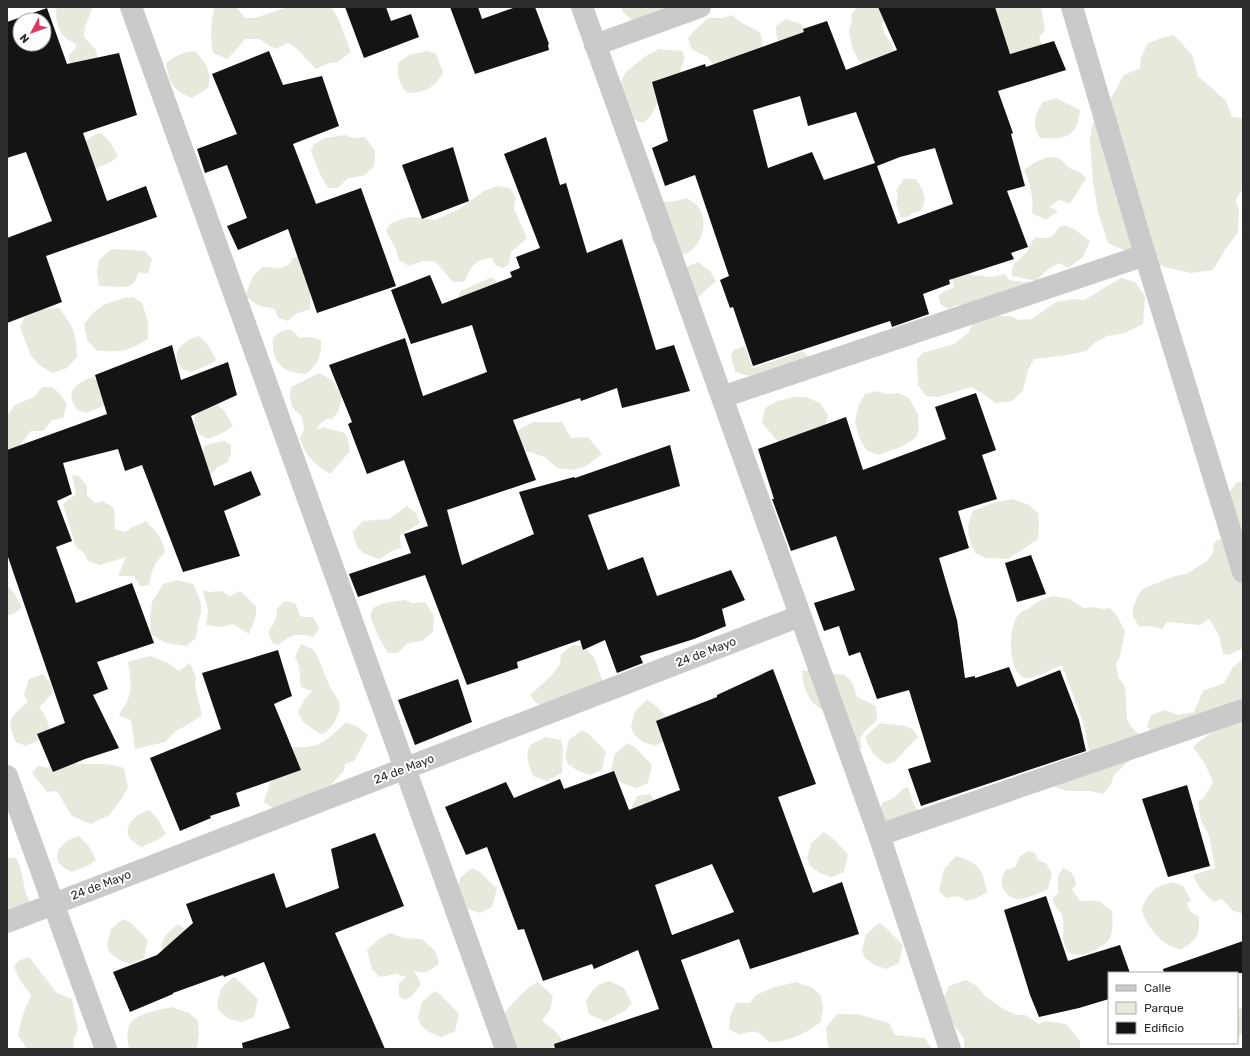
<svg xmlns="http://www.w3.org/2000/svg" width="1250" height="1056" font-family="Rubik,sans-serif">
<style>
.green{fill:#e6eadc}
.building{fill:#141414;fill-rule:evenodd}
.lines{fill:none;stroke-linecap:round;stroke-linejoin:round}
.minor{stroke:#cacaca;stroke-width:22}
.labels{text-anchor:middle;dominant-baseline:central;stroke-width:4;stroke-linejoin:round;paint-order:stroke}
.street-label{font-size:12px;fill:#2d2d2d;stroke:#fff}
</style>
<rect width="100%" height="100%" fill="#fff"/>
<path class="green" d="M57,7H91L92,9L85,27L84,37L96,50L98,59L70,66L69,56L77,46C72,40 70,42 66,38C58,32 54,16 57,7Z
M214,7H236L245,18H255L288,7H331L338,18L351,52L338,62L329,63L316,69L296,48L288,43L275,49L259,39H245L237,49L227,59L213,53C210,37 211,23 214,7Z
M621,7H676L637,25L623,12Z
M860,7H926L887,18L882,24L885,35L890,41L898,60L867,68L857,58L852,47L849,29L852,22L851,15L856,8Z
M989,7H1041L1045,30L1039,38L1045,50L1015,58L1007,49Z
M731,15L744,24L761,33L764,56L713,64L707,56L700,54L692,49L688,39L693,32L708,18H723Z
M786,19L801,24L807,33L783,43L777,39L776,26Z
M1174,35L1192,55L1198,76L1226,101L1232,117L1243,118V191L1240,192L1236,200L1239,212L1238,232L1225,250L1213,270L1191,273L1164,267L1108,243L1098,212L1093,181L1090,142L1092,125L1114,93L1124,75L1140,68L1141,58L1147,44L1161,38Z
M659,49L683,51L684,59L677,81L661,97L650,117L643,123L631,118L619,85L626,72L644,57Z
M195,51C205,62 213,72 208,88L192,98C173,90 170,84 166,64C174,55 183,53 195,51Z
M427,51L436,54L443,72C434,89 426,92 408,93C398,83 398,77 398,63L409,55Z
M1057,98C1064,103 1072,105 1080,110C1079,116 1078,123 1075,128C1069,140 1051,139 1040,138C1031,124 1035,115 1043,102Z
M101,133L110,142L118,156L111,162L94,169L84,142L94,135Z
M345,135L353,138L365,137L375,151L374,167L363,176L348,178L338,188H328L320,174L311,151L314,144L325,138Z
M1047,157L1059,158L1069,168L1080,172L1086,178L1070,204L1059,200L1050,207L1058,211L1046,220L1032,213C1034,198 1030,183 1024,170L1034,163Z
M904,179H916C924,192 928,197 921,211L913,213L906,218L901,217L896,203L898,197L896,190Z
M497,186L510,188L516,198L514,209L527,238L511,252L509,264L503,268L495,265L492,258C475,258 471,267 464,282H453L435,261H422L409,266L399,260L396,249L386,231L390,224L401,219L413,217L435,220L459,209L484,191Z
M686,198C690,200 695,202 698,207C710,222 701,250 682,255C676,256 669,254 663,254L652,241L650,227L661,202L676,201Z
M1064,225L1074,229L1090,241L1083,257L1068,268L1059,263L1047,270L1036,281L1012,276C1010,264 1017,262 1025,254C1029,250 1031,243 1035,237C1040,238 1047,239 1052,236C1057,232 1057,227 1064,225Z
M111,249L145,251L152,259L148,274L139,272L134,283L127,287L99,286L97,273L99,260Z
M304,254L319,298L310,293V309L296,314L288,321L278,318L275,309L259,306L245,296L253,276L262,267L280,268L289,265L293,258Z
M698,262L710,271L716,281L694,301L678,278L689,266Z
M968,269L972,276C979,275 982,276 989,277C994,277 1000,275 1005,274L1009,280L1033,283L968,306L957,305L948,309L941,305L938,296L945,291L954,287L951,274Z
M492,277L505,290L456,302L461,291Z
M1121,278L1135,282L1145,296L1143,324L1125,333L1107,336L1094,343L1086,351L1067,355L1034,359L1028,370L1023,390L1012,401L995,403L982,393L971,387L938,397L926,396L918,385L917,360L922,353L954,344L968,333L974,322L985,317L1001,316H1010L1019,320L1032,319L1056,302L1072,299L1084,300Z
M133,297L142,303L148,321V339C126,352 122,352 97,351L87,340L84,324L95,311L105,304L124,298Z
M59,308C74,328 76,332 77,357L67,368L52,373L38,364L30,354L20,327L25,317L42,309Z
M290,329L300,338L309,337L321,340C322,355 318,365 306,374C282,373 271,362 273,338L281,331Z
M199,336L208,345L216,360L209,365L191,372L182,369C181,367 178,363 177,360C174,347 188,339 199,336Z
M745,346L753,368L803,351L810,358L772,371C755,369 758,382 735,371L731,356L733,350Z
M319,373L332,380L342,396L338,412L332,419H326L319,425L316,430L323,427C343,435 347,425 350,451L330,474C315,464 305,456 300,438L304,430L302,417L292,407L290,396L291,387Z
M93,377L103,386L110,400L103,406L86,413L77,410C76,407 73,404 72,401C68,388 83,380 93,377Z
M42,387H52L59,393L67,404L63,418L52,420L43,431H31L7,461V416L15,405L34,397Z
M877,391L887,394L898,393L909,398L918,414L919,428L916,438L901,447L878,455L866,450L860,439L855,422L858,407L865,394Z
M794,397H806L820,403L828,415L824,433L780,444L762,423L765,408L778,401Z
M216,403L225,412L233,426L226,431L209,439L200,435L194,426L195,417L198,411Z
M533,422H562L571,438L588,437L602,454L586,466L572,470L557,468L545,457L526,451L519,442L518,430Z
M224,441L231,445V453L228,462L218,467L210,475L202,454L205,445Z
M72,475L79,476L87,486V495L95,503L103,501L114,508L115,529L125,532L131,528L146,521C155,530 164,540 165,553C154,562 151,572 149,585L140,586L134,576H118L126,557L100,565L88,561L83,552L76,547L63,504L76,494Z
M1237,482H1243V542L1224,500Z
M1012,499L1029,505L1038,513L1039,525L1038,539L1008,559L986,558L975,553C968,536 965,528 973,511L989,504Z
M407,506L416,513L420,523L400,535L401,548L392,551L380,559C362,554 356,551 353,532L363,521L389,519Z
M1219,539L1243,546V648L1229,655L1223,654L1219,635L1209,619L1200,625L1167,622L1162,629L1149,626L1139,627L1133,616V607L1139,594L1144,588L1175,576L1186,574L1207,561L1213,553L1214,543Z
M177,580L193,584C197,592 202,602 201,611C201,615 199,619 198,623C196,637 199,637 186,646L166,643L151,634L150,617L152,602L163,584Z
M7,585L14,593L22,607L15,613L7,616Z
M203,590L209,592L221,591L230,596L240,591L256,606V616L249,634L233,624L221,627L206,625L208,611Z
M1053,596L1069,599L1084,608L1092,607L1103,609L1110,608L1117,616L1125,631L1120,656L1116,664L1118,677L1125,686L1127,719L1131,727L1143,738L1131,759L1114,775L1111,784L1103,794L1090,791H1067L1055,787L1047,782L1090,756L1084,725L1062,665C1054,668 1034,679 1027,678C1007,677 1007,624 1020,613C1022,611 1026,610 1028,609C1031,607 1033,605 1036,603C1041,600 1047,598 1053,596Z
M405,600L412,603L425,602L434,616L433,632L422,641L408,643L398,653H388L379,638L370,616L373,608L384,603Z
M284,601L295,603L299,612V615L303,617H313L319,628L314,637C297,633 293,634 278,645L272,642L268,632C273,625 278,618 277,609Z
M301,644L314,650L321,665L330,687L339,701L340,710L334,723L326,733L320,734L303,722L298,712L304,700L312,691L301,687C299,676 301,666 295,657Z
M573,645L583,646L594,657L603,682L555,712L536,703L530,695L550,677L560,664L561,654Z
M150,656L166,662L179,671L190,663L196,677L195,686L202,715L189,724L176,731L165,742L135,749L131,720L119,716C121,709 126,705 128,699C133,687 130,674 128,662Z
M1243,659V716L1158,741L1147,726L1151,715L1165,710L1178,715L1194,712L1203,691L1224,683L1232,668Z
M802,670L845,675L852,682L857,697L876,706L877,720L864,732L860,739L862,747L858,751L823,710C808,703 802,685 802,670Z
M43,674L51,684L53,693L39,707C45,716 52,725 48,736L26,746L16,742C5,720 11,717 28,702L24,694L29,679Z
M647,700L655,705L672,722L667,740L655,746L643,742L634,734L631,727L635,711Z
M346,722L358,727L368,735L354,761L345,764L344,771L319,797L279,812L264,802L269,786L280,767L284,756L294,747C321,749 328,739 346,722Z
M1237,722L1243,723V914L1232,910L1222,899L1213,902L1199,887L1193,875L1215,868L1209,835L1201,821L1198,802L1205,796L1213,782L1205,764L1193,747C1205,735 1221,728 1237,722Z
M880,723C889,725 906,724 912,729C915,731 916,734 918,737L894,762L887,764C875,758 870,750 865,737Z
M582,730L590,735L606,752L602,770L590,775L578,771L568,764L565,756L569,740Z
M545,737L561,740L563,749L562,773L546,781L533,776C530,767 523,754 531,745C534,742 541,740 545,737Z
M628,743L636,748L652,765L648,783L636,788L624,784L614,777L611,769L615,754Z
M59,760C69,762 78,764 87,764C102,764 110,763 124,768L128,787L123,797L109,815L91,824L72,816L57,791L47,792L32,773L38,766L48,768Z
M908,787L913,803L917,809L916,818L888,825C884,820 876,808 884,802C888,800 892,799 896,796C900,792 902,788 908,787Z
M650,794L657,803L638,816L632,806L637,796Z
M149,810L158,819L166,834L159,839L142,847C117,836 128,816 149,810Z
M824,832L831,837L848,854L844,872L832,877L820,873L810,866L807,858L811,843Z
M79,836L88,845L96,860L89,865L72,872C46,862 57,842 79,836Z
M1029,851L1035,853L1038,860L1046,863L1052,874L1048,889C1040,893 1031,897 1021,899C1010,901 1000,889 1002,879C1002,876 1004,872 1006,870L1015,867L1020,856Z
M956,856C979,863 983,869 987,892L975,899L966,901L958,896L946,898L939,891L944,869Z
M7,858H16C22,868 23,880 25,891C26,895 29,899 30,903L7,925Z
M472,868L480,872L497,889L492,907L480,913L468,909L459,902L456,894L460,878Z
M1063,868C1072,871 1075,876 1076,885L1072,889L1080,901H1099L1112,911C1113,920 1113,930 1110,938C1104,949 1075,962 1067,950C1060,940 1065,929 1063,919C1062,913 1059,911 1055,906C1054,904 1053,901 1053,898L1058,893V876Z
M1173,882L1183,886L1191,900L1187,904L1190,911L1199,917C1200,936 1196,941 1180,950C1158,942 1151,931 1141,910C1150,892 1152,887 1173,882Z
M123,919L131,923L148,940L144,958L131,964L119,960L109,952L107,945L111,929Z
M879,923L886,928L903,945L899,963L886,969L875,965L865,958L862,950L866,934Z
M178,924L185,929L202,946L164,958C158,941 165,934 178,924Z
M390,933L404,938L422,939L436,952L439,964C430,970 424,976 414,970L421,984L412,996L405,1000L399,996V983L406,977L396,974L380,977L372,969L367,950L379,939Z
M29,957L57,993L72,999L78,1030L74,1039L73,1049H27L18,1035L22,1017L31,995L20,980L14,967L18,961Z
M234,977L241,983L258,999L254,1017L241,1022L229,1019L219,1011L217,1004L221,988Z
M966,980L977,986L985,996L1005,1010L1017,1015H1025L1039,1024L1046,1021L1066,1024L1080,1041V1049H964V1039L950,1019L944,998L949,986Z
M610,981L624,988L632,1003L626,1010L605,1022L589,1014L586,1001C592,990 597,983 610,981Z
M538,982L553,996L550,1010L543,1019V1022C552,1028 564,1037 564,1049H508L504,1013C516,1001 523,989 538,982Z
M796,982L813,988L821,996L823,1009L821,1022C805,1034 789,1042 769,1042C758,1030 754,1030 739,1035L729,1029L730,1017L736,1003H750L756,995L772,988Z
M435,991L442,996L459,1014L455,1031L442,1037L431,1033L421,1026L418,1018L422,1002Z
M172,1007L189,1013L198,1021L199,1034L197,1047L195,1049H130C126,1041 126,1026 133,1020C141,1013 162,1009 172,1007Z
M1243,1007V1033L1240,1036L1237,1037V1010Z
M837,1014H858L889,1023L895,1035L925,1038L932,1049H831L828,1046L826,1028Z"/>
<path class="building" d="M345,7H386L391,21L411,14L419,37L364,58Z
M450,7H478L482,19L516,7H535L549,44L548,45L549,50L475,74Z
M878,7H995L1010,54L1054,41L1066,70L998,91L1013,133L1011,134L1025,186L1007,191L1028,247L1011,253L1014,259L949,280L950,284L923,294L929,314L892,327L890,321L753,366L733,307L730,308L720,280L729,276L695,175L665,186L652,148L668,141L652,82L705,64L706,67L804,32L803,29L827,21L846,70L897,50ZM800,96L808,126L856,112L875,163L824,180L812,152L768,168L753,110ZM935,148L953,204L898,224L877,166L900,157Z
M47,8L67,64L119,53L137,115L83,133L107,201L146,186L157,217L46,256L62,302L7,323V238L52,221L26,152L7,158V22ZM20,20H44V44H20Z
M269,51L283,85L322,76L339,126L293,144L316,204L361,188L396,286L317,313L288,229L238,250L227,226L247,218L227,165L205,173L197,149L237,134L212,74Z
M546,137L560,185L566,183L587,253L622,239L656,350L674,345L690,391L622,408L617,388L581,401L580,398L513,420L536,480L447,510L462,565L534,534L519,492L574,477L575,478L670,445L680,486L588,515L608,570L643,557L657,596L731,570L745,600L722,609L726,626L694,639L640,656L643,663L617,673L605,640L583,650L580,640L517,662L518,668L467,685L425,575L358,597L349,574L411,553L404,534L428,526L404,460L367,474L348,424L352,422L329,365L405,338L423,396L487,372L472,325L411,344L391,290L430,275L442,304L512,277L510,272L520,268L516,257L540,248L504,154Z
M453,147L469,201L422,219L402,165Z
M172,345L181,380L228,362L237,395L191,416L214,486L251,471L261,495L224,511L240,556L183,572L142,465L125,471L118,449L63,463L72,494L57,501L72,541L56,547L76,603L132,583L154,643L97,662L108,689L93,695L119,748L85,759L53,772L37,734L65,723L7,554V450L107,414L95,375Z
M976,393L996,450L982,455L997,499L958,511L969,548L939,558L957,620L965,678L975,676V678L1009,667L1017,687L1060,670L1079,720L1086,751L921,806L908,769L931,762L909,690L877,699L860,652L849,656L839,626L824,631L814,603L855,590L836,536L791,551L772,499H774L758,449L846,417L863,470L946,439L935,407Z
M1031,555L1046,594L1017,602L1005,563Z
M278,650L292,696L274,704L301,770L236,793L240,806L210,816L211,818L180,831L150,758L221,729L202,673Z
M773,669L816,784L778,797L813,893L842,882L859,934L750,969L739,939L681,960L713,1049H555L554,1044L659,1009L638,950L594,969L592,964L543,981L524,929L518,930L487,847L466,855L445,807L506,782L514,798L560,779L564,789L614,771L629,810L680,790L656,721L717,697V695ZM712,864L734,912L672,935L655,885Z
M458,679L472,722L415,745L398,700Z
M1187,785L1210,866L1168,877L1142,799Z
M375,833L404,906L335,933L385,1049H243L242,1043L290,1028L264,962L224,977L223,975L173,993V994L130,1012L113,972L157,955L193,923L186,904L274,873L286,908L339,888L331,849Z
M1046,896L1068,961L1120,945L1130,973H1109V999L1079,1008L1039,1017L1030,995L1004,910Z
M1243,941V973H1164L1163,969Z"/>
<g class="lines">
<path class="minor" d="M131,7L506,1049
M582,7L879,835L950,1049
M1072,7L1145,255L1243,572
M595,45L700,7
M722,397L1145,255
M7,776L106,1049
M879,835L1243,710
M7,922L800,616"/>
</g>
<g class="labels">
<g class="street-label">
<text transform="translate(706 652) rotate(-21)">24 de Mayo</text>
<text transform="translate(404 769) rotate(-21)">24 de Mayo</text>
<text transform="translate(101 885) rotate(-21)">24 de Mayo</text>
</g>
</g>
<rect width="1250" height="1056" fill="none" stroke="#2d2d2d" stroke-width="16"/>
<rect x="1108" y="972" width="130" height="72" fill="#ffffff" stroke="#ababab"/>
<rect x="1116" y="985" width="20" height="6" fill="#cacaca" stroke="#ababab"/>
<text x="1144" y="992" font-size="12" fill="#2d2d2d">Calle</text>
<rect x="1116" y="1002" width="20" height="12" fill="#e6eadc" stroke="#ababab"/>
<text x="1144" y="1012" font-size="12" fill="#2d2d2d">Parque</text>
<rect x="1116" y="1022" width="20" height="12" fill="#141414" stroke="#ababab"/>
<text x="1144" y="1032" font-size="12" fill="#2d2d2d">Edificio</text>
<g transform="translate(32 32) rotate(229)"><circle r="19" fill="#ffffff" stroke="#ababab"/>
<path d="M0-3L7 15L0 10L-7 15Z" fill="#db3962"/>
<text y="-6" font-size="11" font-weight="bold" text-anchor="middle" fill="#2d2d2d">N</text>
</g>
</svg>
